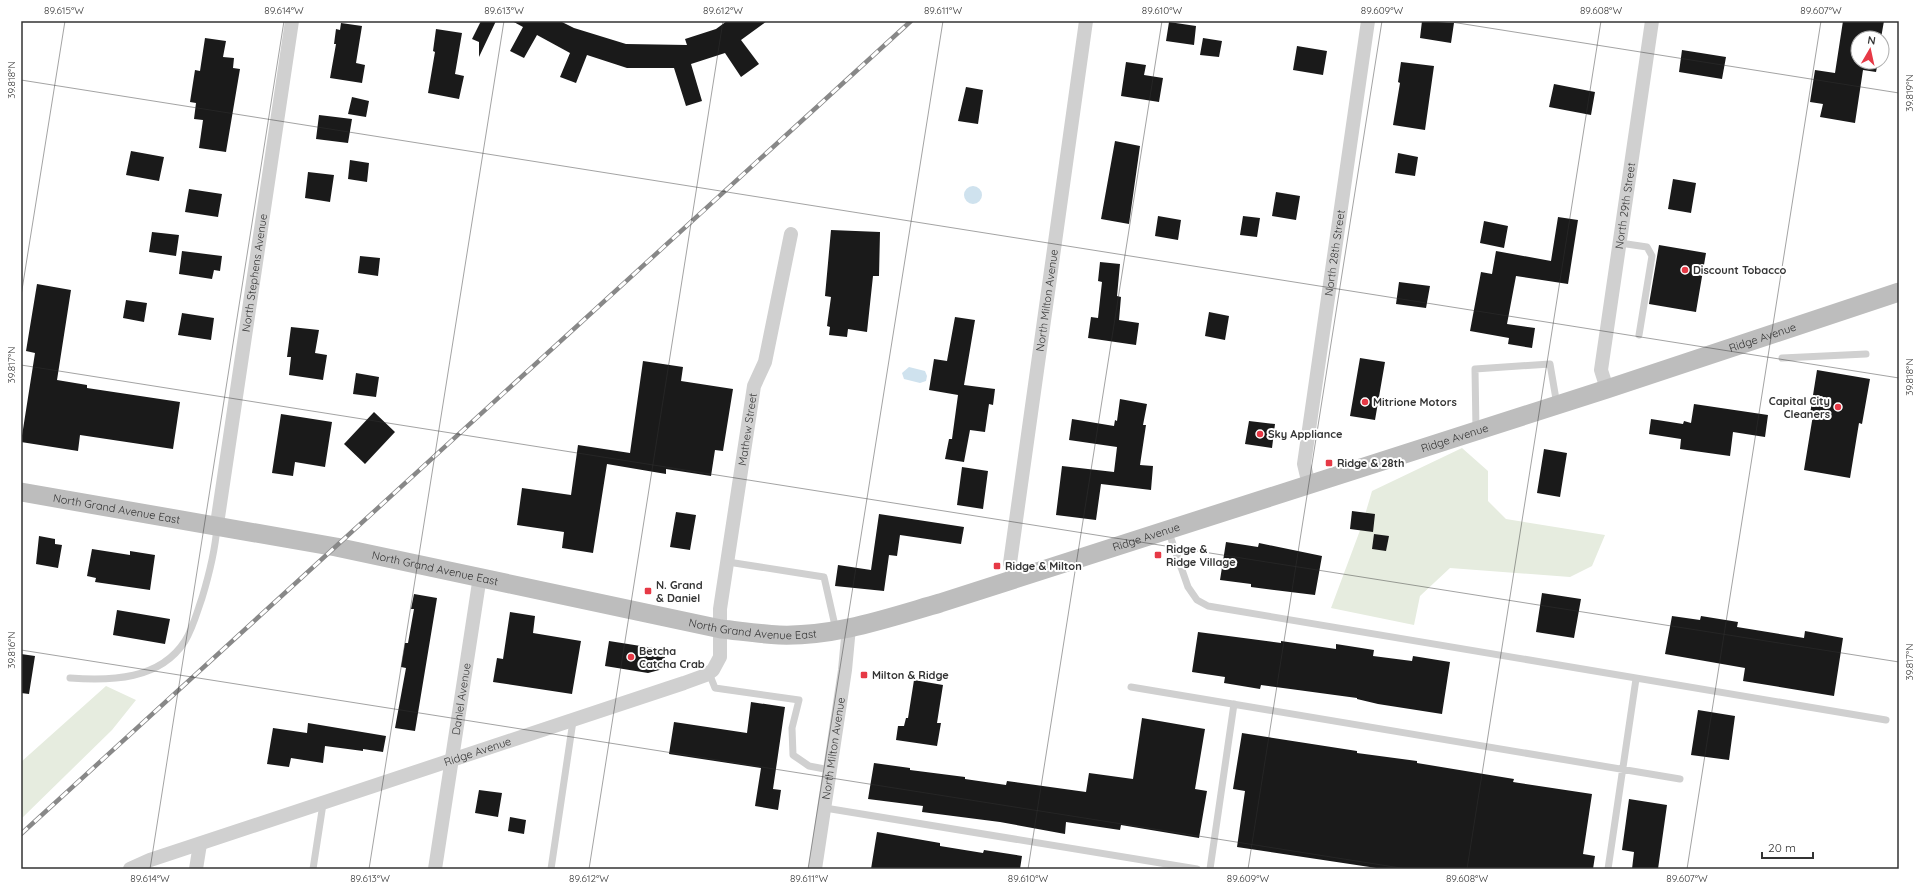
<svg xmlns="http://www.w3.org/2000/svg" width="1920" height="890" font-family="Quicksand,sans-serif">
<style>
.green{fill:#e6ecdf}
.water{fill:#cfe2ee}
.building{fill:#1a1a1a}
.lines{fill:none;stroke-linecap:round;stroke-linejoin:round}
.lane{stroke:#d0d0d0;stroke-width:7}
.street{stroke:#d0d0d0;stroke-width:14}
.secondary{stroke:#bdbdbd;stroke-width:19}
.rail-casing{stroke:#888;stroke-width:4.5}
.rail{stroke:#fff;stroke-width:3;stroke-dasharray:9;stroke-linecap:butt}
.ticks{fill:none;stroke:#333;stroke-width:1;stroke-opacity:0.45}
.poi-dot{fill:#e63946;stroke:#fff;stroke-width:1.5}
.labels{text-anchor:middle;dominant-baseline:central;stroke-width:4;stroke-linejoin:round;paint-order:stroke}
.street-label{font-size:11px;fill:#333;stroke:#fff}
.poi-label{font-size:11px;font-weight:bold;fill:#333;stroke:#fff;text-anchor:start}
.neatline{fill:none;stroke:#333;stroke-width:1.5}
.ticks-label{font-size:10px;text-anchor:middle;fill:#333}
</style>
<rect width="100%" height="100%" fill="#fff"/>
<path class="green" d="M1462,448L1488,471V501L1506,519L1605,535L1592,566L1570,577L1450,568L1420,596L1414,625L1331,608L1362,525L1372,491Z
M106,686L136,700L112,730L21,819V762Z"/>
<path class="water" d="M964 195a9 9 0 1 1 18 0a9 9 0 1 1-18 0Z
M909,367L925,371L927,376L926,381L920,383L904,379L902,373Z"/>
<path class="building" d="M481,21H496L479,57V42L472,39Z
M512,21H560L574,28L626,44L687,45L685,39L716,29L727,21H767L741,40L759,64L741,77L725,53L691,64L702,101L686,106L674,68H627L587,55L576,83L560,77L570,53L537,35L524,58L510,51L523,27Z
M1422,21L1454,23L1451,43L1420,38Z
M1843,21H1884L1881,38H1858V62H1878L1876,72L1863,70L1855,123L1820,117L1823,104L1810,102L1815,70L1835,73Z
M1169,22L1196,26L1194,45L1166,41Z
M341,23L362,26L356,63L365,65L362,83L330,78L336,44H334L336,29L340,30Z
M436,29L462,33L455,74L464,76L459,99L428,93L435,52L433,51Z
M205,38L226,41L223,57L234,58L233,68L240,69L226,152L199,148L203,120L194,119L196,103L190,102L195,70L200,71Z
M1203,38L1222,41L1219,57L1200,55Z
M1297,46L1327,51L1323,75L1293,70Z
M1682,50L1726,57L1722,79L1679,72Z
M1126,62L1146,65L1144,75L1163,78L1159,102L1121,96Z
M1401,62L1434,66L1425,130L1393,125L1400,83L1398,82Z
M1554,84L1595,92L1591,115L1549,107Z
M966,87L983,90L978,124L958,121Z
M352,97L369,101L366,117L348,114Z
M319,115L352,119L348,143L316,139Z
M1115,141L1140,146L1129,224L1101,219Z
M131,151L164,157L159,181L126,175Z
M1398,153L1418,157L1415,176L1395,173Z
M350,160L369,163L367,182L348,179Z
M308,172L334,175L330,202L305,198Z
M1673,179L1696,183L1691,213L1668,209Z
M189,189L222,194L218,217L185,212Z
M1276,192L1300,196L1296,220L1272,216Z
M1158,216L1181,220L1178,240L1155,236Z
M1243,216L1260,218L1257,237L1240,235Z
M1558,217L1578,220L1568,284L1516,276L1507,324L1535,328L1532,348L1508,344L1509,338L1470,331L1481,272L1492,274L1496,251L1551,261Z
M1484,221L1508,226L1504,248L1480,243Z
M831,230L880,232L879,276H873L867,332L848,329L847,337L829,335L830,327L827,326L831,297L825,296Z
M152,232L179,235L176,256L149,252Z
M1659,245L1706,253L1696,312L1649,304Z
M182,251L222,256L220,271L214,270L212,279L179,274Z
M360,256L380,258L378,276L358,273Z
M1100,262L1120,264L1117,296L1121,297L1119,320L1139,323L1136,345L1088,338L1091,317L1098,318L1102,282L1098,281Z
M1399,282L1430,286L1426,308L1396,304Z
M37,284L71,290L57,380L87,385V388L180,402L173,449L80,435L78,451L21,442L35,353L26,351Z
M126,300L147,303L144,322L123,318Z
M1209,312L1229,316L1225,340L1205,336Z
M182,313L214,318L211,340L178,335Z
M955,317L975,320L964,385L995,389L993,405L989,404L985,432L970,430L964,462L945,459L949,439H952L958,395L929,390L934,359L947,361Z
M291,327L319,330L315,353L327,355L323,380L289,375L291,357H287Z
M1360,358L1385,362L1375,420L1350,416Z
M643,361L683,367L681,381L733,389L723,451L715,450L711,476L666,469V474L607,464L593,553L562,548L564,532L517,525L522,488L571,495L578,445L630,453Z
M1817,370L1870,379L1862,424L1859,423L1850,478L1804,470L1813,415L1810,414Z
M356,373L379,377L376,397L353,394Z
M1120,399L1147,404L1143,425H1146L1140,465L1153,466L1151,490L1101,484L1096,520L1056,515L1062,466L1114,472L1117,447L1069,440L1072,419L1114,426L1115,420L1117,421Z
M1694,404L1768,415L1765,437L1733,432L1730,456L1680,449L1681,439L1649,434L1651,419L1683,424L1684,421L1691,423Z
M374,412L395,432L365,464L344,444Z
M281,414L332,422L325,467L295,462L293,476L272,473Z
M1249,421L1275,424L1272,448L1245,444Z
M1544,449L1567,453L1560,497L1537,493Z
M962,467L988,471L983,509L957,505Z
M1352,511L1375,514L1373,532L1350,529Z
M676,512L696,515L690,550L670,547Z
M879,514L964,527L961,544L900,535L897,556L889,555L884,591L835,586L838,565L871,570Z
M1374,534L1389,536L1386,551L1372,549Z
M39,536L55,539V544L62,545L58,568L36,564Z
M1226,542L1258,547L1259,543L1322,556L1315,595L1251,587V584L1220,580Z
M92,549L130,555V551L155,555L150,590L95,582L96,578L87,576Z
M1542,593L1581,599L1574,638L1536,632Z
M414,594L437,598L415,731L395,728L406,668L401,667L405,643H408L414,609H411Z
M117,610L170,619L165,644L113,635Z
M510,612L535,616L533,633L581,641L572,694L493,682L497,658L503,659Z
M1672,616L1700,620L1701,616L1738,622L1737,627L1804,638L1805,631L1843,638L1834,696L1743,681L1745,668L1665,654Z
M1198,632L1281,643V641L1336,649V644L1374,650L1373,656L1412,661L1413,656L1450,662L1442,714L1378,704L1357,699V698L1261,685L1260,689L1224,683L1225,677L1192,672Z
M609,641L666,650L663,669L648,673L605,666Z
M21,654L35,656L29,694L21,693Z
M914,680L943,685L937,723H941L937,746L896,740L898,726H904L906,718H908Z
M751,702L785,707L773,789L781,790L778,810L755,806L761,768L669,754L674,722L747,733Z
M1698,710L1735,716L1729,760L1691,755Z
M1142,718L1205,729L1195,789L1207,791L1199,838L1121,825L1120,830L1066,822L1065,834L1000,822L922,812L923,806L868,799L874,763L910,768V770L965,777V779L1006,785L1007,781L1086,792L1089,773L1133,779Z
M308,723L386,736L383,752L363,749V751L325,746L323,763L291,758L289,767L267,764L273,728L307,733Z
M1242,733L1357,751V753L1417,761V763L1514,779L1513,782L1592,794L1583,854L1595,856L1593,869H1383L1237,847L1245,791L1233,789Z
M479,790L502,793L498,817L475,813Z
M1629,799L1667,805L1658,869H1632L1634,852L1622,850Z
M510,817L526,820L524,834L508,831Z
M877,832L940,843V846L983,853L984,850L1022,856L1020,869H871Z"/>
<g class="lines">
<path class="lane" d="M1620,243L1647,247L1652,256L1639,335
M1782,358L1866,354
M1476,430L1475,369L1550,364L1557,405
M1168,530L1188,587L1197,600L1208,606L1886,720
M728,562L824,577L836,630
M709,673L715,688L799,700L792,728L793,755L809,766L830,770
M70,678C111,681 160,680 185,641C193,628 197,612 202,598C209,575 215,551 217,527
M1131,687L1680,779
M825,808L1197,869
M313,869L323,804
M551,869L573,721
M1210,869L1234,704
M1608,869L1636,679"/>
<g class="street">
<path id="s1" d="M1607,389L1601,370L1652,21"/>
<path id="s2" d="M1309,485L1304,464L1368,21"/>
<path id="s3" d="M217,524L292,21"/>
<path id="s4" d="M1015,579L1010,563L1086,21"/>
<path id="s5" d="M130,869L150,860L684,683L706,675L713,670L720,657V609L754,386L765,362L791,234"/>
<path d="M196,869L200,844"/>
<path id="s6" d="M435,869L480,576"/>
<path id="s7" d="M815,869L845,670L849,627"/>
</g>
<path class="secondary" id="s8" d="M21,492L336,547L721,629C740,631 760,634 779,635C834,637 888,618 940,603L1607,389L1899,292"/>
<defs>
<path id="rail" d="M21,834L911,21"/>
</defs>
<use href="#rail" class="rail-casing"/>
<use href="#rail" class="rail"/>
</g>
<path class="ticks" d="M1445,21L1899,93M21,80L1899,378M21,296L65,21M21,365L1899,662M21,650L1407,869M150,869L284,21M369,869L504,21M589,869L723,21M808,869L943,21M1028,869L1162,21M1248,869L1382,21M1467,869L1601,21M1687,869L1821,21"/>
<g class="poi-dot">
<circle cx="1685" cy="270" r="4"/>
<circle cx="1365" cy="402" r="4"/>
<circle cx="1838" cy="407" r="4"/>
<circle cx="1260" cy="434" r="4"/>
<rect x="1325" y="459" width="8" height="8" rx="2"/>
<rect x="1154" y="551" width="8" height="8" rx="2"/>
<rect x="993" y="562" width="8" height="8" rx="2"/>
<rect x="644" y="587" width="8" height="8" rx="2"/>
<circle cx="631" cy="657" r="4"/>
<rect x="860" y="671" width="8" height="8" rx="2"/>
</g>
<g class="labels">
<g class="street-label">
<text stroke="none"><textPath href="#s1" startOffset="186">North 29th Street</textPath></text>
<text stroke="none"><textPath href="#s2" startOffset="235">North 28th Street</textPath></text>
<text stroke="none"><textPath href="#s3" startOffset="254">North Stephens Avenue</textPath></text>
<text stroke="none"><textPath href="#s4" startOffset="282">North Milton Avenue</textPath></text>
<text stroke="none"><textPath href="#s8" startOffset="1801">Ridge Avenue</textPath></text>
<text stroke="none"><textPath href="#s5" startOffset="861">Mathew Street</textPath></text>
<text stroke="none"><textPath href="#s8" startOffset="1477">Ridge Avenue</textPath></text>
<text stroke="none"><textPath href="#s8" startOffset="97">North Grand Avenue East</textPath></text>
<text stroke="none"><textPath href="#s8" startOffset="1153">Ridge Avenue</textPath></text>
<text stroke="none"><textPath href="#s8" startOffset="421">North Grand Avenue East</textPath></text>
<text stroke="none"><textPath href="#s8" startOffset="745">North Grand Avenue East</textPath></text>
<text stroke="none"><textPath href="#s6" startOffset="172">Daniel Avenue</textPath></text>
<text stroke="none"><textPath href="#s7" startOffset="122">North Milton Avenue</textPath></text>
<text stroke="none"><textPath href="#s5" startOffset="367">Ridge Avenue</textPath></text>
</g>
<g class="poi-label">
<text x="1693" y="270">Discount Tobacco</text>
<text x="1830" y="401" text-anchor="end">Capital City<tspan x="1830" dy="13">Cleaners</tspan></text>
<text x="1373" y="402">Mitrione Motors</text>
<text x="1268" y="434">Sky Appliance</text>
<text x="1337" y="463">Ridge &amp; 28th</text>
<text x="1166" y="549">Ridge &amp;<tspan x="1166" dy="13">Ridge Village</tspan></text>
<text x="1005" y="566">Ridge &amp; Milton</text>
<text x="656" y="585">N. Grand<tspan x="656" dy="13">&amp; Daniel</tspan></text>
<text x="639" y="651">Betcha<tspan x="639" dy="13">Catcha Crab</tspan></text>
<text x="872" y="675">Milton &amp; Ridge</text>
</g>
</g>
<rect width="1920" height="890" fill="none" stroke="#ffffff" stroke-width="44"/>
<g transform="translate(1870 50) rotate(9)"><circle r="19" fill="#ffffff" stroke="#adadad"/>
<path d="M0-3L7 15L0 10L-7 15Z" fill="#e63946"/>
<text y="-6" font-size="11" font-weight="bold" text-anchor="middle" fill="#333333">N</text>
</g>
<path d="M1762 852v6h51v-6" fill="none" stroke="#333333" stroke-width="2"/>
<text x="1768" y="852" font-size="12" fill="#333333" stroke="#ffffff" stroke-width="3" paint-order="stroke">20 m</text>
<rect x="22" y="22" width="1876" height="846" class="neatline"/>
<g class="ticks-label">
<text x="64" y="14">89.615°W</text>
<text x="284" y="14">89.614°W</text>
<text x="504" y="14">89.613°W</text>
<text x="723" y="14">89.612°W</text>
<text x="943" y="14">89.611°W</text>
<text x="1162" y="14">89.610°W</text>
<text x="1382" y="14">89.609°W</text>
<text x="1601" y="14">89.608°W</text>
<text x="1821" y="14">89.607°W</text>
<text transform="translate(11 80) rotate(-90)" y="4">39.818°N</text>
<text transform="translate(1909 93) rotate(-90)" y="4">39.819°N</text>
<text transform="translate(11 365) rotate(-90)" y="4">39.817°N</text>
<text transform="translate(1909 377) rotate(-90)" y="4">39.818°N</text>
<text transform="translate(11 650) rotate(-90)" y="4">39.816°N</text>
<text transform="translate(1909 662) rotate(-90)" y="4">39.817°N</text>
<text x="150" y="882">89.614°W</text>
<text x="370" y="882">89.613°W</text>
<text x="589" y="882">89.612°W</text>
<text x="809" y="882">89.611°W</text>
<text x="1028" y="882">89.610°W</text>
<text x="1248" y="882">89.609°W</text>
<text x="1467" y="882">89.608°W</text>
<text x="1687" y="882">89.607°W</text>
</g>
</svg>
